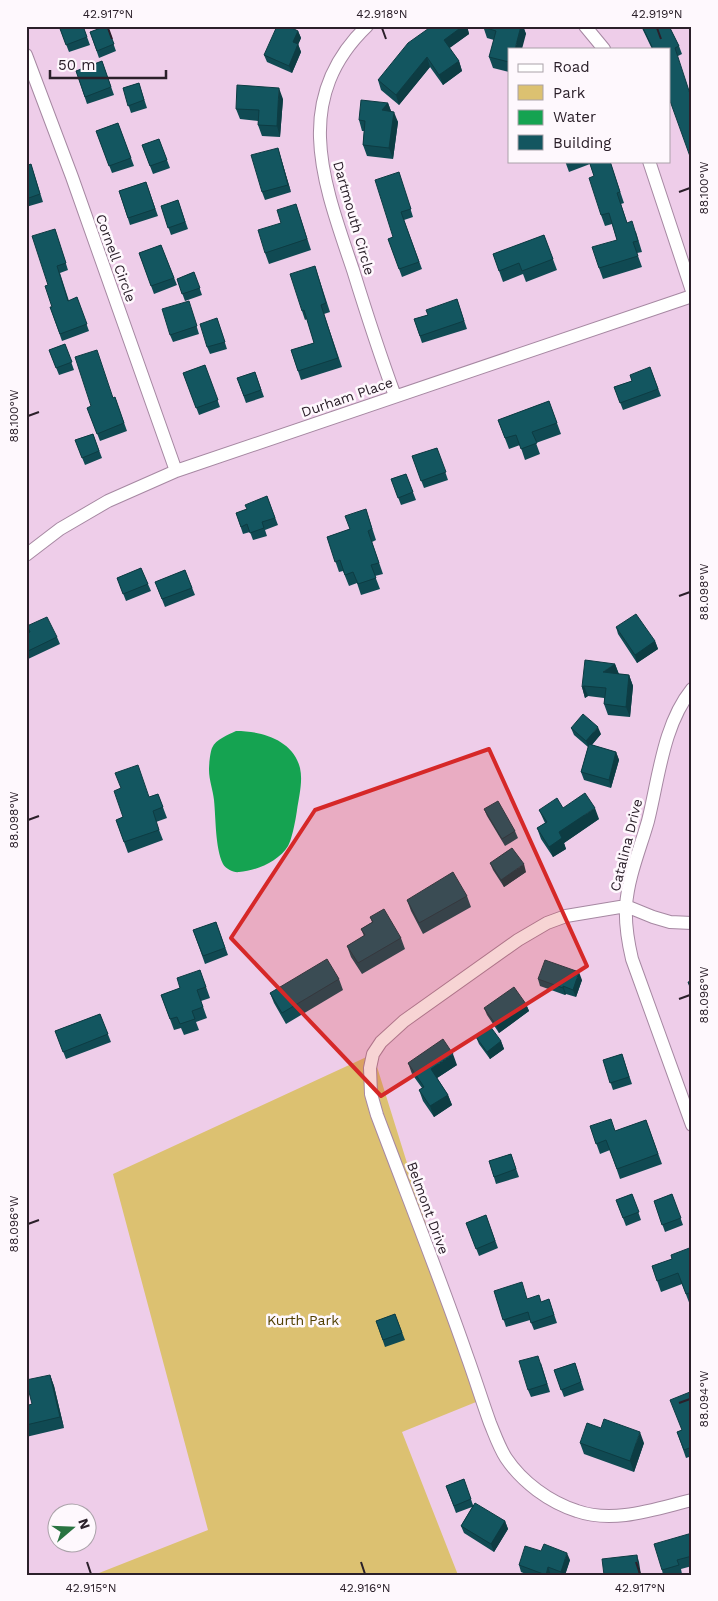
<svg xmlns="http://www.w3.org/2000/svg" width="718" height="1601" font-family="'Work Sans',sans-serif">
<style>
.green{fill:#dcc171}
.water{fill:#15a351}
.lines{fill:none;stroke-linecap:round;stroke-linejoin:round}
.street-casing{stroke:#a688a2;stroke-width:14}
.street{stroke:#fff;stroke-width:12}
.wall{fill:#104a53}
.shaded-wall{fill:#0d3c43}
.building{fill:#135660;stroke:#0d3c43}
.marked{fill:#d62828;fill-opacity:0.2;stroke:#d62828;stroke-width:4;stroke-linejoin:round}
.ticks{fill:none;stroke:#2b202a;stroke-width:2}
.labels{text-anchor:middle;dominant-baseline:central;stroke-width:5;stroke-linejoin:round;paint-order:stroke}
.street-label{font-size:14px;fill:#2b202a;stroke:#fef8fd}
.park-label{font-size:14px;fill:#503f00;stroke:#fef8fd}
.neatline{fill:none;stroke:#2b202a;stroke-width:2}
.ticks-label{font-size:12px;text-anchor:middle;fill:#2b202a}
</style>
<rect width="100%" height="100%" fill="#eecde9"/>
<path class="green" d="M373,1054L481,1400L402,1432L458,1575H94L208,1530L113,1174Z"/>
<path class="water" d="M236,731C262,731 293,740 300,768C303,781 299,797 297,810C296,818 292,840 288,846C279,861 256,871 239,872C234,873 226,869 223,864C215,847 216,819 214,800C213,790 209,780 209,770C209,765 210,753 212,748C216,739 228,735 236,731Z"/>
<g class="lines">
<defs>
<path id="street" d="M367,26C290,100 324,184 353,270C366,312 380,355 395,396
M585,26L604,49
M26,55L72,177L176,471
M649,161L692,291
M26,555L60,529L108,501L176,471L692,296
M692,689C663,725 659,777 648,821C640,849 628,877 626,906C625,924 628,942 632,959L692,1125
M692,923L670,922L653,917L626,906L566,916L547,923L518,940L404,1021L381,1042L373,1054L370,1068L371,1094L377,1115C407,1195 439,1275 467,1356C475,1378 482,1401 490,1423C495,1435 499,1447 506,1458C522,1482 549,1502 577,1511C614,1524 655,1509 692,1500"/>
</defs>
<use href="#street" class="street-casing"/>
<use href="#street" class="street"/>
</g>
<path class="wall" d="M59,26H83L90,45L69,52Z
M107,26L116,51L99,58L90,32Z
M432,26H467L469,34L449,48L459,61L462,71L443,85L430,67L399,105L381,90L378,80Z
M483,26H523L526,34L509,49V72L493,68L489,57L494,40L487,38Z
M641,26H669L679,46L682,54L678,56L669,49H652Z
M298,31L301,38L298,44L301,52L292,73L267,62L264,55Z
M102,61L114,95L87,104L76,71Z
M139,83L147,108L131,113L123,88Z
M283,99L280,137L262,136L258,125V121L240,119L236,109Z
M388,103L391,111L398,122L393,159L367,156L363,145L364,131H362L359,120Z
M118,123L134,166L112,173L96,131Z
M159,139L170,168L153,174L142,145Z
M278,148L291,192L265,200L262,192Z
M565,161H610L624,203L621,204L627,223L636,232L642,252L637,253L642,267L603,279L599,268L617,240L612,224L605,226L601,215L594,176L590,164L569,172Z
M31,164L43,202L26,207V166Z
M399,172L413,217L404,220L422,269L402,277L388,239L393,237Z
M146,182L158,216L130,225L119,191Z
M178,200L188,229L171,235L161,206Z
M296,204L311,250L269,264L265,253L281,223Z
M55,229L68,270L60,273L69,301L77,297L89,331L62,341L50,307H52L48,285Z
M544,235L557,270L526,282L523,274L503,282L493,254Z
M161,245L177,285L154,294L139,253Z
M315,266L330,312L324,314L342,367L301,380L291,350L314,343L307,319L305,320L302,311Z
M194,272L202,295L185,301L177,279Z
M457,299L467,329L422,343L414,319L428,315Z
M191,308L199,334L173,342L170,335Z
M217,318L227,349L210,354L207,347Z
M65,344L74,370L59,375L49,350Z
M205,365L220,407L199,415L183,373Z
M650,367L661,396L623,410L614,387L632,381Z
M255,372L264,397L246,403L237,378Z
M115,397L127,431L100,441L87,408Z
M549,401L561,434L536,443L540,454L525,460L520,445L509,449L498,420Z
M93,434L102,458L85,465L75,440Z
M437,448L448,480L424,488L412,456Z
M406,474L416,500L401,505L391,479Z
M267,496L278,525L265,530L267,536L253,540L250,532L243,534L236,513L247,509Z
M366,509L376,540L372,542L383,574L375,576L380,589L361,595L357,583L349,586L343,571L339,572L327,537L350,529Z
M141,568L151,591L126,601L117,578Z
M185,570L195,595L165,607L155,582Z
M27,626L57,637L60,644L26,660V634L29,632Z
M616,627L655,641L658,649L637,663L618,634Z
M615,664L619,674L629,675L633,686L630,717L608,715L604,704V698L588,696L585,698L582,687Z
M571,728L601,734L592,745L616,752L619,760L611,788L584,780L581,772L588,747L574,735Z
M158,794L167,818L156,822L163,840L128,853L116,820L123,817L149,797Z
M563,808L599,819L564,843L566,849L553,857L541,839L537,828L545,823L539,810Z
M484,809L515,831L518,838L505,846L487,816Z
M490,863L526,872L504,887L493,870Z
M467,896L471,907L423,934L411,911L407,900Z
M370,917L401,938L405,949L362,974L351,957L347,946L364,936L361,929L372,922Z
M216,922L228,955L205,964L193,930Z
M200,970L210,998L201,1001L207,1018L196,1022L199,1030L184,1035L181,1028L174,1030L161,995L180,988Z
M339,979L343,990L286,1024L274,1003L270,993Z
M538,979L582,980L576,997L566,994L565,995L540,986Z
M526,1004L529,1011L499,1033L487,1015L484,1008Z
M100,1014L111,1042L66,1059L55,1031Z
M476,1037L501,1041L504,1049L490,1059L479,1044Z
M622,1054L632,1084L613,1090L603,1060Z
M408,1063L457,1065L437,1078L448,1095L452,1105L434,1117L423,1101L419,1090L422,1088L412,1074Z
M646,1120L662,1164L620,1179L610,1150L600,1154L590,1126L615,1131Z
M511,1154L519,1177L496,1184L489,1161Z
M632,1194L641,1220L626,1226L616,1200Z
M672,1194L683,1225L665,1232L654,1201Z
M486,1215L498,1248L479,1256L466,1223Z
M692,1247V1305H690L682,1284L661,1292L652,1266L672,1259Z
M494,1291L541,1302L549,1299L557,1323L534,1330L530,1320L506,1327Z
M395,1314L405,1340L385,1347L376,1321Z
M541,1363L550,1392L531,1397L528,1390Z
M575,1363L584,1390L564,1397L554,1370Z
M50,1375L54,1386L64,1428L26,1437V1406L32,1404Z
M692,1398V1456L686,1458L677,1432L682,1430Z
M580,1443H644L634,1472L584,1454Z
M464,1479L473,1505L505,1521L508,1529L494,1552L464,1533L461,1526L472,1507L456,1513L446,1486Z
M692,1533V1566L681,1569L682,1574L663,1575L662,1570Z
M541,1551L570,1560L565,1575H528L521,1572L519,1565Z"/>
<path class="shaded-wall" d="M463,26H467L469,34L447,50L444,40Z
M521,26H523L526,34L522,49H515Z
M298,31L301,38L296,50L293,42Z
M298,44L301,52L292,73L289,66Z
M427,57L430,67L399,105L396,95Z
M459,61L462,71L443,85L439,75Z
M279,88L283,99L280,137L277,126Z
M388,103L392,114L382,110Z
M394,112L398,122L393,159L389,148Z
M278,148L280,155L291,192L288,185Z
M655,641L658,649L637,663L635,655Z
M615,664L619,675L603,672Z
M629,675L633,686L630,717L626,707Z
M584,686L588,696L585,698L582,687Z
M598,727L601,734L589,748L586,741Z
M616,752L619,760L611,788L609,780Z
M595,808L599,819L564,843L566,849L553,857L549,847L559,832Z
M524,864L526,872L504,887L501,880Z
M579,972L582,980L576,997L573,990Z
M563,986L566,994L565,995L563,988Z
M526,1004L529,1011L499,1033L496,1025Z
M501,1041L504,1049L490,1059L487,1052Z
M453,1054L457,1065L434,1080L431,1069Z
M448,1095L452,1105L434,1117L430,1106Z
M50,1375L54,1386L64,1428L60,1417Z
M640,1432L644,1443L634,1472L630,1461Z
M26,1469L28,1474L26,1477Z
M505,1521L508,1529L494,1552L491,1544Z
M567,1553L570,1560L565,1575H562L561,1572Z
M637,1555L639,1562L641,1575H639Z
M548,1567L551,1575H546Z"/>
<path class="building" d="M59,26H83L87,37L66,45Z
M106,26H107L114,44L97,51L90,32Z
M277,26H288L298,31L293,42L298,44L289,66L264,55Z
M432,26H463L444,40L459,61L439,75L427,57L396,95L378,80L408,43Z
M483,26H521L515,49H509V62L489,57L496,31L483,27Z
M642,26H669L679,46L675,48L692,100V162L669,98V49H653Z
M102,61L111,87L85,97L76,71Z
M139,83L144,100L128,106L123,88Z
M237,85L279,88L277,126L258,125L259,110L236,109Z
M361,100L388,103L382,110L394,112L389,148L363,145L365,121L359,120Z
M118,123L131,158L109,166L96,131Z
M159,139L167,160L150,166L142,145Z
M278,148L288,185L262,192L251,155Z
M589,161H610L620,192L617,193L627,223L632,221L638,241L633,242L638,256L599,268L592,247L617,240L609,213L601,215L589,178L594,176Z
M31,164L40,194L26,199V166Z
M399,172L411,209L401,212L419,262L399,269L388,239L393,237L375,180Z
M146,182L155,209L128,218L119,191Z
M178,200L185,222L168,228L161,206Z
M296,204L307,239L265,253L258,230L281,223L277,210Z
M55,229L66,263L57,266L68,301L77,297L87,324L60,334L50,307H52L45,286L48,285L32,236Z
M544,235L553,259L522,271L519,263L499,271L493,254Z
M161,245L174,278L151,286L139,253Z
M315,266L326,303L321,305L338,358L298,371L291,350L314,343L304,310L302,311L290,274Z
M194,272L200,288L182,294L177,279Z
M457,299L464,321L420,336L414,319L428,315L426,310Z
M189,301L197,326L170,335L162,309Z
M217,318L225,342L207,347L200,324Z
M65,344L72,362L56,368L49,350Z
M97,350L113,398L115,397L124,423L97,434L87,408L91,406L75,357Z
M205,365L218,400L196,408L183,373Z
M650,367L658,389L620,403L614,387L632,381L630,375Z
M255,372L261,390L244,396L237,378Z
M549,401L557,423L532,432L537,443L521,449L516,435L505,438L498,420Z
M93,434L99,451L82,458L75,440Z
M437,448L446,472L421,481L412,456Z
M406,474L413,492L398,498L391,479Z
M267,496L275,518L262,522L264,528L250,533L247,524L241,527L236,513L247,509L245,505Z
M366,509L372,529L368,531L379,563L371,565L376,578L358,584L353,572L345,575L340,560L335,562L327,537L350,529L345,516Z
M141,568L148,584L123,594L117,578Z
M185,570L192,588L162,599L155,582Z
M636,614L655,641L635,655L616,627Z
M47,617L57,637L26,652V634L30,632L27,626Z
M585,660L615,664L603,672L629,675L626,707L604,704L606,688L584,686L582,687Z
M583,714L598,727L586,741L571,728Z
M589,744L616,752L609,780L581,772Z
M138,765L149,797L158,794L163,807L153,811L159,830L124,842L116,820L123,817L114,791L121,788L115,773Z
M585,793L595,808L559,832L562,838L549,847L537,828L547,822L539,810L557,798L563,808Z
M498,801L515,831L502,839L484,809Z
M512,848L524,864L501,880L490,863Z
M453,872L467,896L419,923L407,900Z
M384,909L401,938L358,963L347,946L365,935L361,929L373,922L370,917Z
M216,922L225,948L203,956L193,930Z
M327,959L339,979L282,1013L270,993Z
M545,960L579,972L573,990L563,986V988L538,979Z
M200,970L206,987L197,990L203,1007L192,1011L195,1019L180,1024L177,1017L170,1019L161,995L180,988L177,978Z
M692,981V992L688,982Z
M514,987L526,1004L496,1025L484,1008Z
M100,1014L108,1034L63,1052L55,1031Z
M490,1026L501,1041L487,1052L476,1037Z
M443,1039L453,1054L431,1069L448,1095L430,1106L419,1090L424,1087L408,1063Z
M622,1054L629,1077L610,1083L603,1060Z
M611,1119L615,1131L646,1120L658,1154L617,1169L606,1140L596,1144L590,1126Z
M511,1154L516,1169L494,1177L489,1161Z
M632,1194L639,1212L623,1218L616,1200Z
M672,1194L681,1218L662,1225L654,1201Z
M486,1215L495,1241L476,1249L466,1223Z
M692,1247V1292L686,1294L678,1273L657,1281L652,1266L672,1259L671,1255Z
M522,1282L527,1299L539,1295L541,1302L549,1299L554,1315L531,1323L528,1312L503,1320L494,1291Z
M395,1314L402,1333L383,1340L376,1321Z
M538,1356L547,1384L528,1390L519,1361Z
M575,1363L581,1382L561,1390L554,1370Z
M50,1375L60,1417L26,1425V1406L32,1404L26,1380Z
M690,1392L692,1398V1447L684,1450L677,1432L682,1430L670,1400Z
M604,1419L640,1432L630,1461L580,1443L587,1423L601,1428Z
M464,1479L471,1499L454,1506L446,1486Z
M475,1503L505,1521L491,1544L461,1526Z
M692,1533V1556L677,1560L679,1565L662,1570L654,1544Z
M544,1544L567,1553L561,1572L548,1567L546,1575L519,1565L525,1546L541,1551Z
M637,1555L639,1575H604L602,1559Z"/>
<path class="marked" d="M489,749L587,966L381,1096L231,938L315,810Z"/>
<path class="ticks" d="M108,28L112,39M382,28L386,39M657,28L661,39M679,192L690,188M28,416L39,412M679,596L690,592M28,820L39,816M679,999L690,995M28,1224L39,1220M679,1403L690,1399M87,1562L91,1574M361,1562L365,1574M636,1562L640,1574"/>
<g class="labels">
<g class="street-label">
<text transform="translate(354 218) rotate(74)">Dartmouth Circle</text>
<text transform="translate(116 258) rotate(70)">Cornell Circle</text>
<text transform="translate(347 397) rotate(-19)">Durham Place</text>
<text transform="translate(626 845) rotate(-76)">Catalina Drive</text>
<text transform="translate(428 1208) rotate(70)">Belmont Drive</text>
</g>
<g class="park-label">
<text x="303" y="1320">Kurth Park</text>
</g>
</g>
<rect width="718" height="1601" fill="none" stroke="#fef8fd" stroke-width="55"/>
<rect x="508" y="48" width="162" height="115" fill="#fef8fd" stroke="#aaa2a9"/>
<rect x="518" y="64" width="25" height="8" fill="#ffffff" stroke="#aaa2a9"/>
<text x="553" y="72" font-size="15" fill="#2b202a">Road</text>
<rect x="518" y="85" width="25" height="15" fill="#dcc171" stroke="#aaa2a9"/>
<text x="553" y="98" font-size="15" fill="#2b202a">Park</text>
<rect x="518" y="110" width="25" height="15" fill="#15a351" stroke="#aaa2a9"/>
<text x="553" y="122" font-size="15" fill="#2b202a">Water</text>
<rect x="518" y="135" width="25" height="15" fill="#135660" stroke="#aaa2a9"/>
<text x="553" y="148" font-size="15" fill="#2b202a">Building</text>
<g transform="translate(72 1528) rotate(71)"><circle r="24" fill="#fef8fd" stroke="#aaa2a9"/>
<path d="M0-4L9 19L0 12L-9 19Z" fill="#2a7442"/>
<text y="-8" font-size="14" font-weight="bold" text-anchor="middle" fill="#2b202a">N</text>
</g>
<path d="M50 70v8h116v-8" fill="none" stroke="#2b202a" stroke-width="2.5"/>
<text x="58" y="70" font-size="15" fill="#2b202a" stroke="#fef8fd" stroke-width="4" paint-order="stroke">50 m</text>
<rect x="28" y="28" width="662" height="1546" class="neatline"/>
<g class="ticks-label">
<text x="108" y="18">42.917°N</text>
<text x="382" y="18">42.918°N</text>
<text x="657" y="18">42.919°N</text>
<text transform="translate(704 188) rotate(-90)" y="4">88.100°W</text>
<text transform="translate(14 416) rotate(-90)" y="4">88.100°W</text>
<text transform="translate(704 592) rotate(-90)" y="4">88.098°W</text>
<text transform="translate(14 820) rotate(-90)" y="4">88.098°W</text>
<text transform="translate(704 995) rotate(-90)" y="4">88.096°W</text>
<text transform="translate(14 1224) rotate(-90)" y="4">88.096°W</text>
<text transform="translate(704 1399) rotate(-90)" y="4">88.094°W</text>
<text x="91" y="1592">42.915°N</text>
<text x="365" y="1592">42.916°N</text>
<text x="640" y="1592">42.917°N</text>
</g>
</svg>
